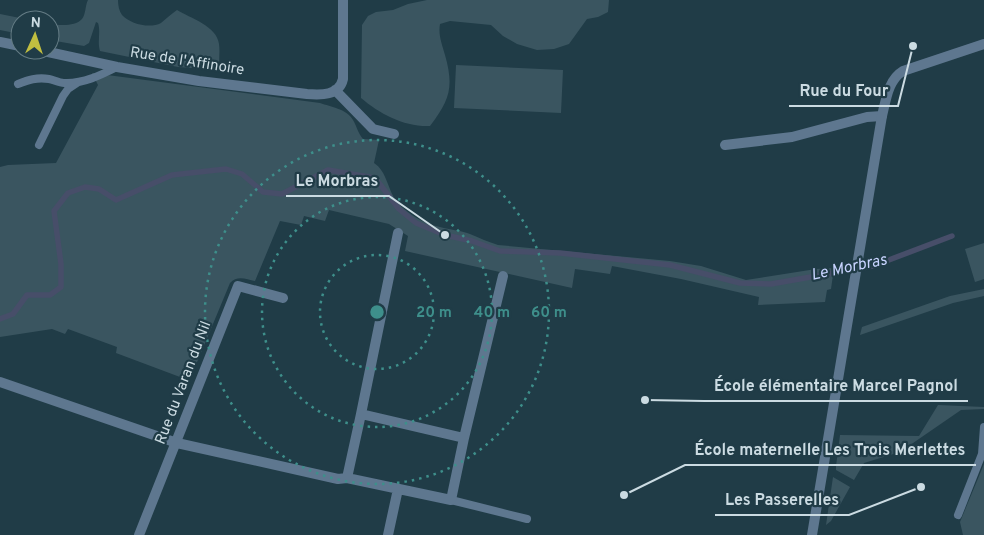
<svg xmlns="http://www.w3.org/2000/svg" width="984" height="535" font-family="Overpass,sans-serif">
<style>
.green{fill:#3a5560}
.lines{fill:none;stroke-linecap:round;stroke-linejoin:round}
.stream{stroke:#474e69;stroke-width:5.5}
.service{stroke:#5e778f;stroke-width:8}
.minor{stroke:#5e778f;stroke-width:10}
.tertiary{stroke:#5e778f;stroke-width:10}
.ring{fill:none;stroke:#3e8f8b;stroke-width:2.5;stroke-dasharray:2.5 5}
.labels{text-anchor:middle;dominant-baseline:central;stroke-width:4.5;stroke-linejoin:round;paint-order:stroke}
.street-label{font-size:15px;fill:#cbdbe2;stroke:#203c47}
.water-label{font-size:16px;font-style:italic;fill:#c8d4ff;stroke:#203c47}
.centre{fill:#3e8f8b;stroke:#203c47;stroke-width:2.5}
.ring-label{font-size:15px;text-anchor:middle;font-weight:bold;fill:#3e8f8b;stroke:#203c47;stroke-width:4.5;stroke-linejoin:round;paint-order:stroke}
.leader{fill:none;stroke:#cbdbe2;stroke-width:2}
.callout-dot{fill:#cbdbe2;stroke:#203c47;stroke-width:2}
.callout-label{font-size:16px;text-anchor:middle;font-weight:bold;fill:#cbdbe2;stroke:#203c47;stroke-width:4.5;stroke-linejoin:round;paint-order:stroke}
</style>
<rect width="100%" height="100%" fill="#203c47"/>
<path class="green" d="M88,0H118C118,5 119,11 122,15C130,24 150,29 161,23C166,19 171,14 177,10C190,18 217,26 219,44C220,51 219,60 219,68L218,70L178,67L100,51C97,42 101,32 98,23L96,22L89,43L84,46L50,40V24C59,25 75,27 82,19C86,14 85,6 88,0Z
M427,0H609L608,12L598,17L587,19L569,44L554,49L537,50L517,44L503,36L491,25L450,21L440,24C438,35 442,44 445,55C454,87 450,100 430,126C404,127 380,114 361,98L362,25L368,16L376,12L393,10L408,4Z
M0,14L30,20H20V34L0,30Z
M456,65L563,70L561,113L454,108Z
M92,73L320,103C331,107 347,109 353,120C357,127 358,133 363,139L379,140L374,163C387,171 388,191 397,202C408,214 424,224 440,227C450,230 460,230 470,234C480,238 488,242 498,245L670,261L701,266L746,280L816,269L834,268L831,289L827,290L825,302L758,305L759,297L681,279L612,266L610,274L575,269L572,288L405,251L408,236L389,224L329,210L325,221L304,216L301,225L280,221L255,281C246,279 237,275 230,283L203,348L192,374L188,380L116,353L117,347L68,329L65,334L52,329L0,337V167L8,165L56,163L98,85Z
M984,243V279L975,282L965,249Z
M984,289V296L953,303L860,335L862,327L950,296Z
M938,405L984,407V409L961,410L900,452L864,463L854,480L836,470V466L840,435L919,436Z
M984,464V535H963L960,522Z
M833,477L850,487L831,521L826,525Z"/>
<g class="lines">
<path class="stream" d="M0,319L13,314L27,295H50L61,287V264L54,211L68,193L85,187L99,189L116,200L172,175L226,169L242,174L263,192L282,194L328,170L375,178L399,209L416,223L445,235L472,241L500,251L560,253L670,265L740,283L771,284L873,266L952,236"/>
<path class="service" d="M18,84C28,80 37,77 49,79C54,80 59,83 64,83C83,84 101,75 117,67
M39,145L63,96L68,89L77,83
M451,500L527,519
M958,515L982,454L984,427"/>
<path class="minor" d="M0,42L20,46
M39,50L117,67L199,81L307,94C321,95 339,96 343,79V0
M335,90L373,129L394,134
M725,145L792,137L867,117L882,116
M0,382L177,443L338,479L347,478L451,500L464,438L361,414L347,478
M361,414L398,233
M464,438L503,276
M139,535L238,286L283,298
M388,535L398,489"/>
<path class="tertiary" d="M812,535L882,116C886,100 888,80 903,71L984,44"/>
</g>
<g class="ring">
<circle cx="377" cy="312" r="57"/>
<circle cx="377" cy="312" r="115"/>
<circle cx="377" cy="312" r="172"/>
</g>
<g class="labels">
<g class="street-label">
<text transform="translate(187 62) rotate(9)">Rue de l'Affinoire</text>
<text transform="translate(184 383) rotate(-69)">Rue du Varan du Nil</text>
</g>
<g class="water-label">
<text transform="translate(849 268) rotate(-12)">Le Morbras</text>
</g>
</g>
<circle cx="377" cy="312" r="8" class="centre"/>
<g class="ring-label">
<text x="434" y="317">20 m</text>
<text x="492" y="317">40 m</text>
<text x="549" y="317">60 m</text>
</g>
<path class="leader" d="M913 46L898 106H789M445 235L389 196H286M645 400L704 401H968M624 495L685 465H976M921 487L849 515H715"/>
<g class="callout-dot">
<circle cx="913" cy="46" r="5"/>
<circle cx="445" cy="235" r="5"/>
<circle cx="645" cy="400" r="5"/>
<circle cx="624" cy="495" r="5"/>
<circle cx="921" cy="487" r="5"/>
</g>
<g class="callout-label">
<text x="844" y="96">Rue du Four</text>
<text x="337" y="186">Le Morbras</text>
<text x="836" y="391">École élémentaire Marcel Pagnol</text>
<text x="830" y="455">École maternelle Les Trois Merlettes</text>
<text x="782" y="505">Les Passerelles</text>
</g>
<g transform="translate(35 35) rotate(3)"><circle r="24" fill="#203c47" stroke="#647c85"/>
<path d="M0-4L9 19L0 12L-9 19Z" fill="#c1be40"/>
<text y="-8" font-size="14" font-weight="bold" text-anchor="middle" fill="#cbdbe2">N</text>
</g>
</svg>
